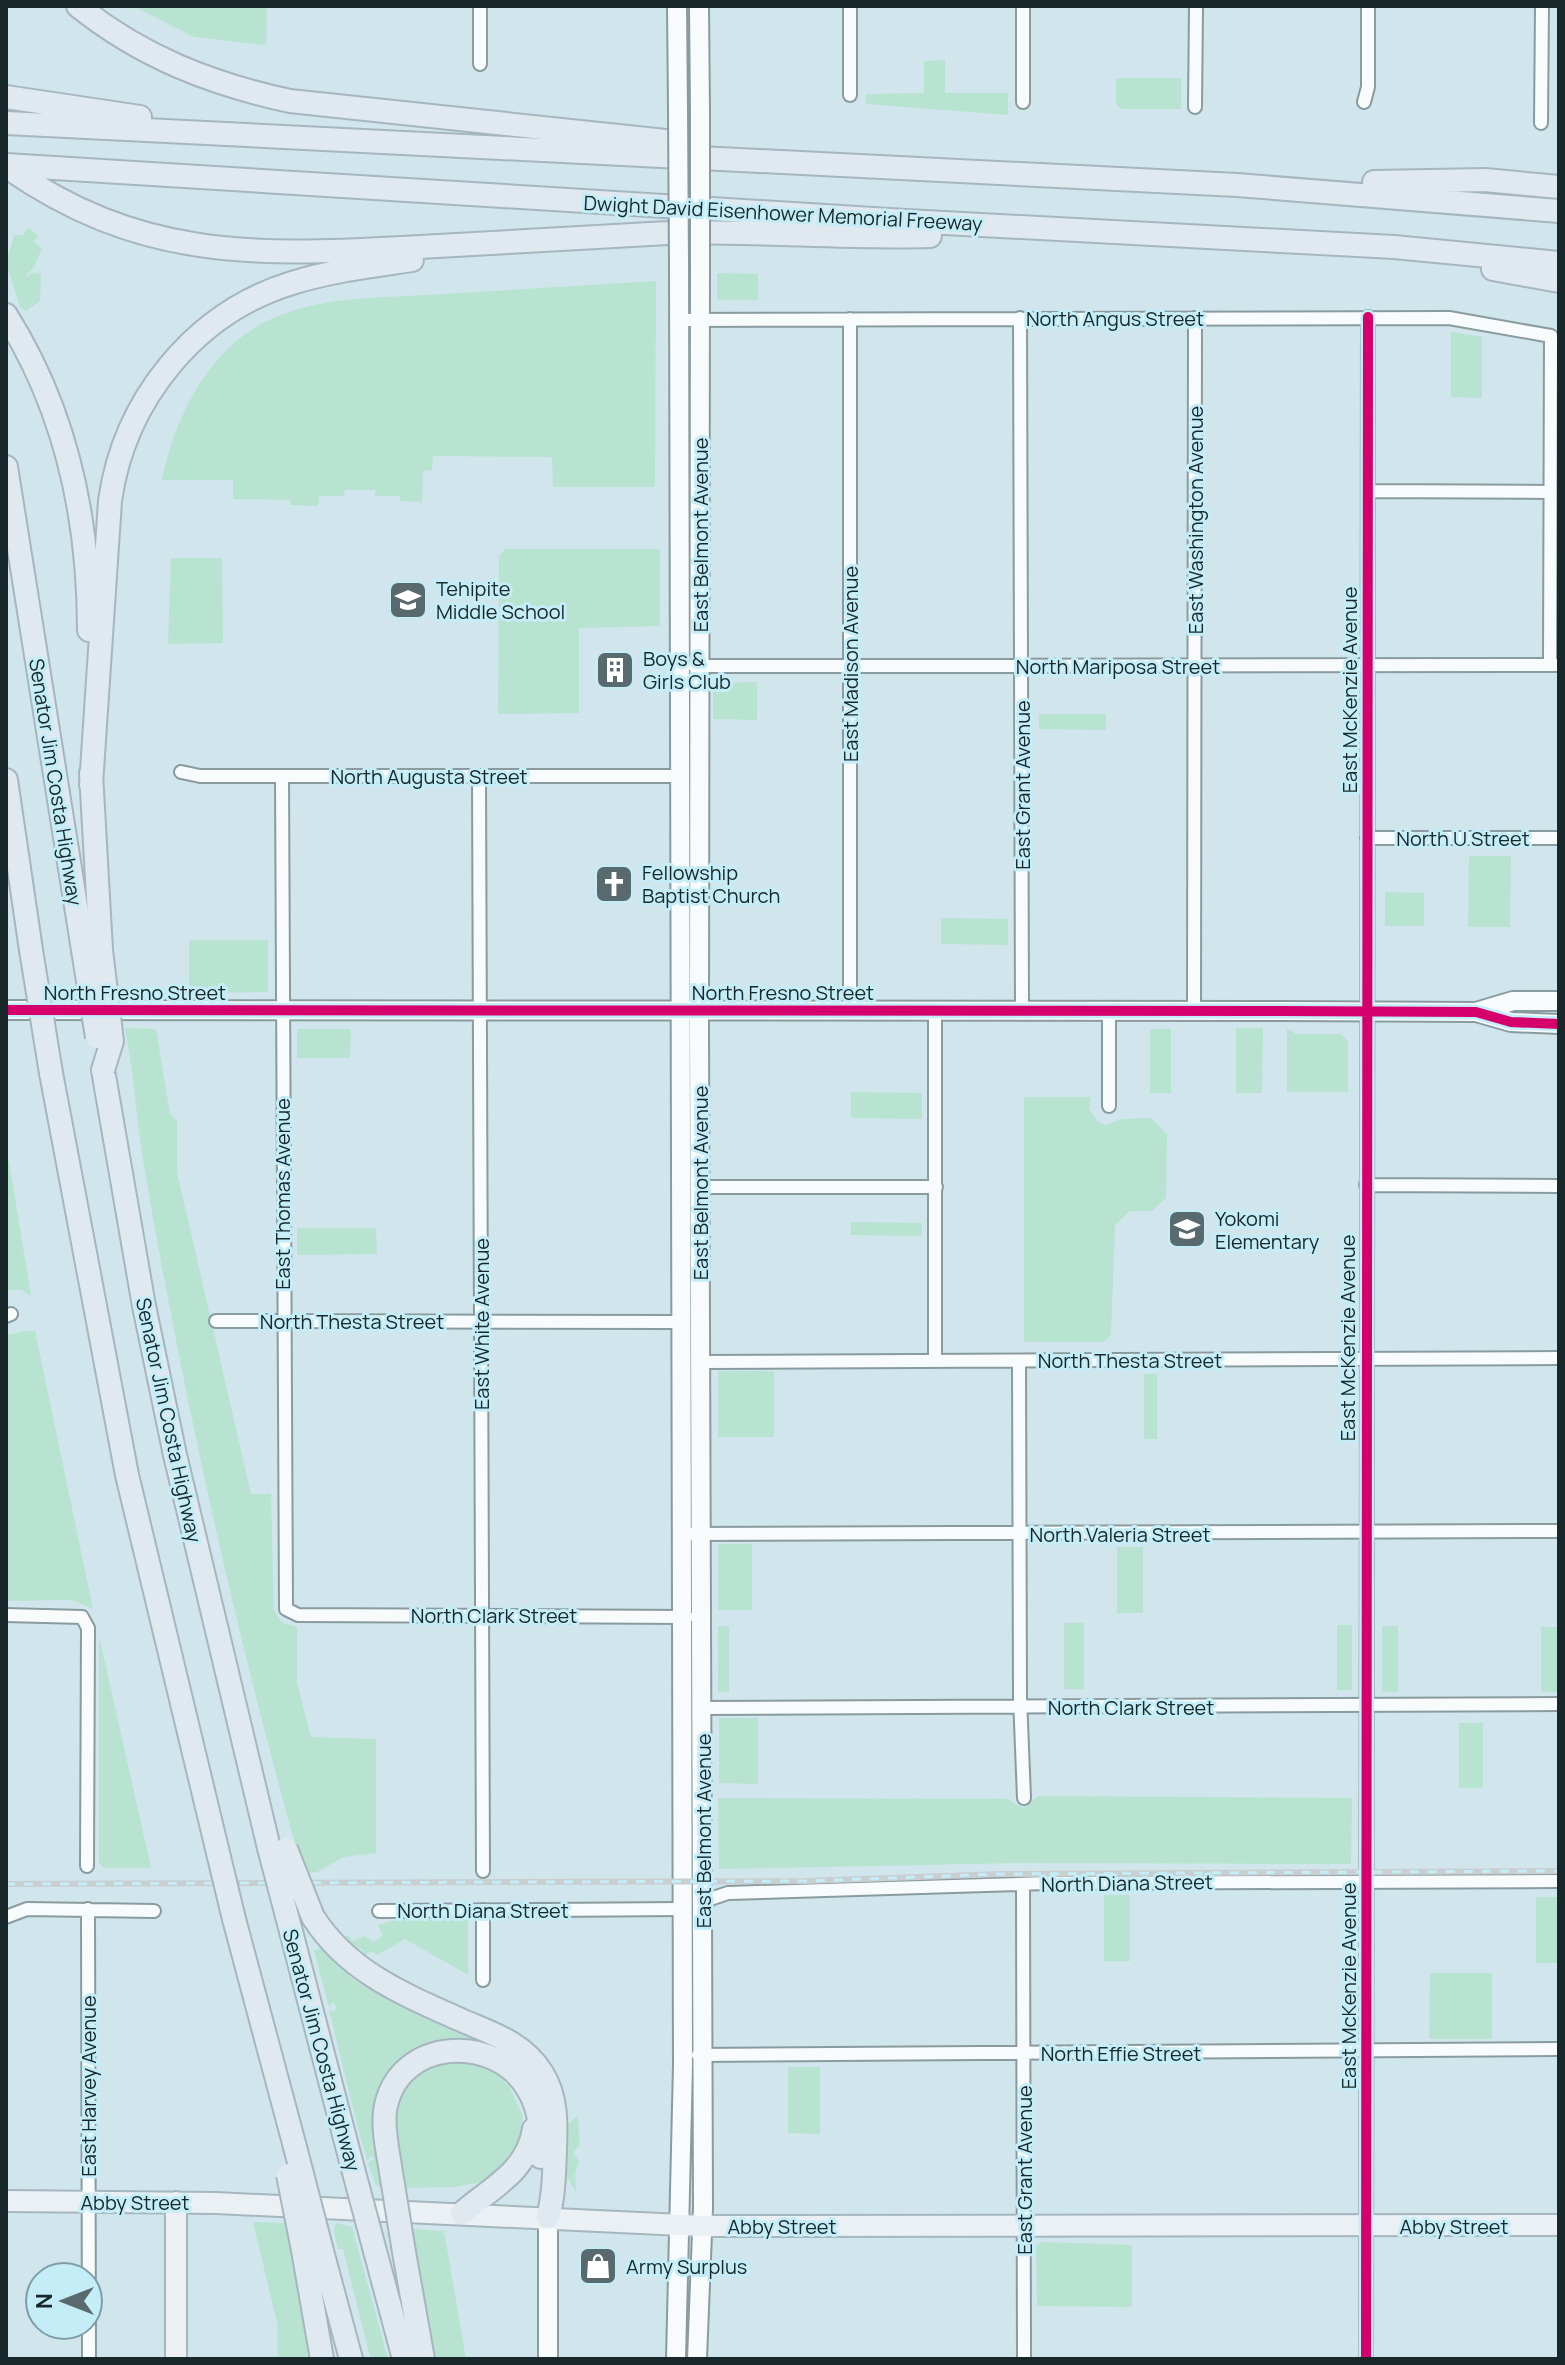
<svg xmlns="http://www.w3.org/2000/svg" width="1565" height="2365" font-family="Manrope,sans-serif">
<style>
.green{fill:#b8e3d0}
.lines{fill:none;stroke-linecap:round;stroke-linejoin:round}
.minor-casing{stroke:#899b9f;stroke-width:16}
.secondary-casing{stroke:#899b9f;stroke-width:22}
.primary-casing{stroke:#a6b6be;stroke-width:24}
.motorway-casing{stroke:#a6b6be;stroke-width:26}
.minor{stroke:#f8fbfc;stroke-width:12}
.secondary{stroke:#f8fbfc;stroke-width:18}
.primary{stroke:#eaf0f4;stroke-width:20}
.motorway{stroke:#e0e9ef;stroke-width:22}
.rail-casing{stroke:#c9cfd1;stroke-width:6}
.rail{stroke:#c4edf8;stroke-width:3;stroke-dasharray:9;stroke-linecap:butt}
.secondary-bridge-casing{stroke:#899b9f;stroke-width:22;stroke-linecap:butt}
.motorway-bridge-casing{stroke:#a6b6be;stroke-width:26;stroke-linecap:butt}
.secondary-bridge{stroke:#f8fbfc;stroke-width:18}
.motorway-bridge{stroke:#e0e9ef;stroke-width:22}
.cycleway-casing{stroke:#c4edf8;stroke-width:15}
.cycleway{stroke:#d6006c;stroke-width:10}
.labels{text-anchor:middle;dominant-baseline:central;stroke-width:6;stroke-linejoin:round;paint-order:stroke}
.street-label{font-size:20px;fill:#17272a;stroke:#c4edf8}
.poi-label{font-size:20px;fill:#17272a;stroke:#c4edf8;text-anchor:start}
</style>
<rect width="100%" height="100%" fill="#d0e6ec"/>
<path class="green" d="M133,6H267L266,45L194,37Z
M945,60V93H1008V115L866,104V94L924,93V61Z
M1116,78H1181V109H1121L1116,104Z
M29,228L38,236L34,242L42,248L34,268L27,274L28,277L31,273L41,274L40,301L26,311L20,307L6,263L14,235H22Z
M717,273L758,274V300H717Z
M656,281L655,487H553L552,457L433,456L432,470L423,471L422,502L400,501V496H375V490H345L344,496H319L318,506L291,505L290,500L233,499V480H162C175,415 211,343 276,317C328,295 388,298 443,294C514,290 585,285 656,281Z
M1451,332L1482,337V398L1451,397Z
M505,549H660V626L579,628V713L498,714L499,556Z
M171,558H222L223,643L168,644Z
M757,682V720L713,719V683Z
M1039,714H1106V730L1039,729Z
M1469,856H1511L1510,927H1468Z
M1385,892L1424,893V926H1385Z
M941,918L1008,919V945L941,944Z
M189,940H268V992L189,993Z
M125,1028L156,1029L170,1114L177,1121V1172L251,1494H271L274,1611L283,1623L297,1627V1683L311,1737L376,1739V1853L344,1857L317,1872L307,1873L297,1851C235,1629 184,1400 145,1172C137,1125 134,1076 125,1028Z
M1236,1028H1263L1262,1093H1236Z
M1287,1028L1296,1034H1341L1348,1042V1092H1287Z
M297,1029H351L350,1058H297Z
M1150,1029H1171V1093H1150Z
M851,1092L922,1093V1119L851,1118Z
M1024,1097H1091L1089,1109L1098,1122L1106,1125L1123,1119L1151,1118L1167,1134L1166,1198L1152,1211H1130L1115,1225L1111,1335L1103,1342H1024Z
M6,1143L31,1296L21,1290H6Z
M851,1222L922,1223V1236L851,1235Z
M297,1228H376L377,1254L297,1255Z
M25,1331H35L93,1609L72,1600L6,1601V1335Z
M718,1371H774V1437H718Z
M1144,1374H1157V1439H1144Z
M718,1544H752V1610H718Z
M1117,1547H1143V1613H1117Z
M1064,1623H1084V1689H1064Z
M1337,1625H1352V1690H1337Z
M718,1626H729V1692H718Z
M1382,1626H1398V1692H1382Z
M1541,1627H1557V1692H1541Z
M99,1636L151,1868H104L99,1863Z
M719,1718H758V1784L719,1783Z
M1459,1723H1483V1788H1459Z
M1038,1796L1352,1798L1351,1864L1022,1863L719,1869L718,1798L1007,1799L1023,1808Z
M1104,1895H1130V1961H1104Z
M1536,1897H1559V1963H1536Z
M402,1918L468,1920V1975L405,1939L377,1955L372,1951L365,1955L361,1949L344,1943L343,1938L348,1935L352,1941L365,1936L374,1942L383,1935L378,1925Z
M324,1946L328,1955L348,1969L349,1977L380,1995L384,1994L492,2044L490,2049L402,2066L386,2187L376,2186L368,2163L375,2158L371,2156L367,2161C353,2111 341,2058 329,2010L333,2012L337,2008L333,2002L329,2007L314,1951Z
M1430,1973H1492V2039H1429Z
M464,2060L490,2068L509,2086L523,2116L518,2146L510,2161L482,2182L454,2187L405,2188L400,2181C394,2122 387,2067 464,2060Z
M788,2067H820V2134L788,2133Z
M578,2116L580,2145L573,2152L579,2162L575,2174L576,2192L563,2170L565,2126Z
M253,2222L288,2223L313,2359H278L277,2323Z
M336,2223L352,2227L388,2359H367L370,2357L343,2249H338L334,2232Z
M414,2229L444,2231L466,2359H432L410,2234Z
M1042,2242L1132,2245V2307L1037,2306L1036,2246Z"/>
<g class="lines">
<defs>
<path id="minor" d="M480,6V64
M1023,6V102
M850,95V6
M1364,102L1368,87V6
M1195,107L1196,6
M1541,123L1542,6
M1020,318L1022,1012
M678,320L1449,318L1551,336L1550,665
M1368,491L1550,492
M694,666L1559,665
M181,772L200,776H678
M282,776L286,1609L298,1615L687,1617
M479,776L483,1871
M1367,838H1559
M850,1010V319
M1109,1011V1106
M1194,1011L1195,318
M1366,1185L1559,1186
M700,1187H936
M6,1316L11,1314
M216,1321L679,1322
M935,1361V1012
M1019,1361L1020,1697L1024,1798
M701,1362L1559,1358
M681,1534L1559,1531
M6,1615L82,1617L88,1628L87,1866
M702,1708L1559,1704
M1023,1884L1024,2359
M88,1909L89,2359
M703,1909L710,1899L728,1893L1048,1883L1559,1881
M483,1910V1980
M379,1911L683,1909
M6,1917L27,1909L154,1911
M698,2055L1559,2049
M1366,2359L1368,317"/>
<path id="secondary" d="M677,6L678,110
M699,6L700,112
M6,1010L1281,1011L1476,1012L1511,1022L1559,1024
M1476,1012L1513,1001H1559
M548,2217V2359
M676,2359L683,2065L679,264
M697,2359L703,2208L699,1029L700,263"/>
<path id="primary" d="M6,2201L216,2203L703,2226L1559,2225
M176,2359V2202"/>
<path id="motorway" d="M78,6C142,57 211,84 290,101L675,142
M6,97L140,117
M6,123L1237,185L1559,211
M6,165L889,220L1394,247L1559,263
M7,167C137,258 251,256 402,248C485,244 567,238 650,234C744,229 836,239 930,236
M1374,182L1485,180L1559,187
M1493,269L1559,281
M6,315C66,410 89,520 89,630
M6,467L83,950
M91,773L101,950
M6,780L31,950
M91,785L110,501C124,401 194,313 292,283C330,271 372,266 412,260
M103,1070L144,1306L175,1455L269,1848
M51,1073L127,1475L219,1857
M313,1917C348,1972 403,1994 461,2020C491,2033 524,2043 542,2073C557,2097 556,2123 555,2150C554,2174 554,2195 548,2217
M234,1919L295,2147
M288,1920L352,2165
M390,2166C387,2148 383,2129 385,2111C396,2037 497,2032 529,2091C541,2111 541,2134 541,2157
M462,2213C492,2187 527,2172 534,2129
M303,2250L322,2359
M322,2251L351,2359
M375,2251L404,2359
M404,2252L423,2359"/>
</defs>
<use href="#minor" class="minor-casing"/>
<use href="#secondary" class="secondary-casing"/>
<use href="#primary" class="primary-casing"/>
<use href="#motorway" class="motorway-casing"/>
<use href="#minor" class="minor"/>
<use href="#secondary" class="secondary"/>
<use href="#primary" class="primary"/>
<use href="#motorway" class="motorway"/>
<defs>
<path id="rail" d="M6,1884L806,1881L1002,1874L1559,1871"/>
</defs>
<use href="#rail" class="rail-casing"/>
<use href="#rail" class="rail"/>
<defs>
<path id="secondary-bridge" d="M678,110L679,264
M700,112V263"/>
<path id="motorway-bridge" d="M31,950L51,1073
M83,950L97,1037
M101,950L112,1041L103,1070
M269,1848L288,1920
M286,1849L313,1917
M219,1857L234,1919
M295,2147L322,2251
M352,2165L375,2251
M390,2166L404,2252
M288,2175L303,2250"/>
</defs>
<use href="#secondary-bridge" class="secondary-bridge-casing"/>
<use href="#motorway-bridge" class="motorway-bridge-casing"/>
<use href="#secondary-bridge" class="secondary-bridge"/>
<use href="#motorway-bridge" class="motorway-bridge"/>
<defs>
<path id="cycleway" d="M6,1010L1281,1011L1476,1012L1511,1022L1559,1024
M1366,2359L1368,317"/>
</defs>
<use href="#cycleway" class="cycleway-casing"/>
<use href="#cycleway" class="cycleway"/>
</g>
<defs>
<symbol id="school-square" viewBox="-11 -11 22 22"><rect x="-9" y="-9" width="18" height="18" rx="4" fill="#586a6e" stroke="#c4edf8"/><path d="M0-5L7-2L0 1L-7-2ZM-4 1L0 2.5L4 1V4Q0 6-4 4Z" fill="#fff"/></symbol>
<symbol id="building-square" viewBox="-11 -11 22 22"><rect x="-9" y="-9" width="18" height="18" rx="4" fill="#586a6e" stroke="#c4edf8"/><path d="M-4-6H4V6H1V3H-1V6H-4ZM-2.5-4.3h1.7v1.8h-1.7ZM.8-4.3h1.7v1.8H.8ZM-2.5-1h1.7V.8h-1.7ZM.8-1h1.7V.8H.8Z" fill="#fff"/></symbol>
<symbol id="church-square" viewBox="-11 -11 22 22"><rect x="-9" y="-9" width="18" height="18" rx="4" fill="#586a6e" stroke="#c4edf8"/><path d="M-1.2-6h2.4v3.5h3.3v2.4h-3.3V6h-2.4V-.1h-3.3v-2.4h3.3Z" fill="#fff"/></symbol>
<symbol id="shop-square" viewBox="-11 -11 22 22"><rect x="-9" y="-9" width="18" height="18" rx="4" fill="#586a6e" stroke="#c4edf8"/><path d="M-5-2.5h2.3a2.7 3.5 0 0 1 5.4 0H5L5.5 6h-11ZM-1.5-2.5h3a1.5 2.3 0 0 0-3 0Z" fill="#fff"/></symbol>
</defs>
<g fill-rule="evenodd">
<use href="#school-square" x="386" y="578" width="44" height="44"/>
<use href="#building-square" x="593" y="648" width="44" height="44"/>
<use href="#church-square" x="592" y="862" width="44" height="44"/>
<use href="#school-square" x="1165" y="1207" width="44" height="44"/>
<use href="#shop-square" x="576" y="2244" width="44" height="44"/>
</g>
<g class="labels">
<g class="street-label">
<text transform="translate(783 213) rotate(3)">Dwight David Eisenhower Memorial Freeway</text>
<text x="1115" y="318">North Angus Street</text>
<text transform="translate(1195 520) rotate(-90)">East Washington Avenue</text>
<text transform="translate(700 535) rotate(-90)">East Belmont Avenue</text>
<text transform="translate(850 664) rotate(-90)">East Madison Avenue</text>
<text x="1118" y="666">North Mariposa Street</text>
<text transform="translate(1349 690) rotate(-90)">East McKenzie Avenue</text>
<text x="429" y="776">North Augusta Street</text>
<text transform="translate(56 782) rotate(81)">Senator Jim Costa Highway</text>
<text transform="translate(1022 785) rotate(-90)">East Grant Avenue</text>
<text x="1463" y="838">North U Street</text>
<text x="135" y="992">North Fresno Street</text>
<text x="783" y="992">North Fresno Street</text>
<text transform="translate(700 1183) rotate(-90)">East Belmont Avenue</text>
<text transform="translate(282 1194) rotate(-90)">East Thomas Avenue</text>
<text x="352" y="1321">North Thesta Street</text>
<text transform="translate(481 1324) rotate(-90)">East White Avenue</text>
<text transform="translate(1347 1338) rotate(-90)">East McKenzie Avenue</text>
<text x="1130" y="1360">North Thesta Street</text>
<text transform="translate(169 1420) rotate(78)">Senator Jim Costa Highway</text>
<text x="1120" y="1534">North Valeria Street</text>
<text x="494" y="1615">North Clark Street</text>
<text x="1131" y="1707">North Clark Street</text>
<text transform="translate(703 1831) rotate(-90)">East Belmont Avenue</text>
<text transform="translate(1127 1883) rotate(-1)">North Diana Street</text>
<text x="483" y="1910">North Diana Street</text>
<text transform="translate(1348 1986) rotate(-90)">East McKenzie Avenue</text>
<text transform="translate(322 2050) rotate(75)">Senator Jim Costa Highway</text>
<text x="1121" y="2053">North Effie Street</text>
<text transform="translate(88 2086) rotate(-90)">East Harvey Avenue</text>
<text transform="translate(1024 2170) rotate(-90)">East Grant Avenue</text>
<text x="135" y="2202">Abby Street</text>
<text x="782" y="2226">Abby Street</text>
<text x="1454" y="2226">Abby Street</text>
</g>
<g class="poi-label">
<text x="436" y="588">Tehipite<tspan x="436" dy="23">Middle School</tspan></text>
<text x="643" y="658">Boys &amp;<tspan x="643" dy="23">Girls Club</tspan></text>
<text x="642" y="872">Fellowship<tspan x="642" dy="23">Baptist Church</tspan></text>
<text x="1215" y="1218">Yokomi<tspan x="1215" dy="23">Elementary</tspan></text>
<text x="626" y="2266">Army Surplus</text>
</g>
</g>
<rect width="1565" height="2365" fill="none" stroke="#17272a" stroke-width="16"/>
<g transform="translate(64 2301) rotate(270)"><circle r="38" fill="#c4edf8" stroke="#7f9ea6" stroke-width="2"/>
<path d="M0-6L14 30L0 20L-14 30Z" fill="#586a6e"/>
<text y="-12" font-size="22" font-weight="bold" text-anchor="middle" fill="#17272a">N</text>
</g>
</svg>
